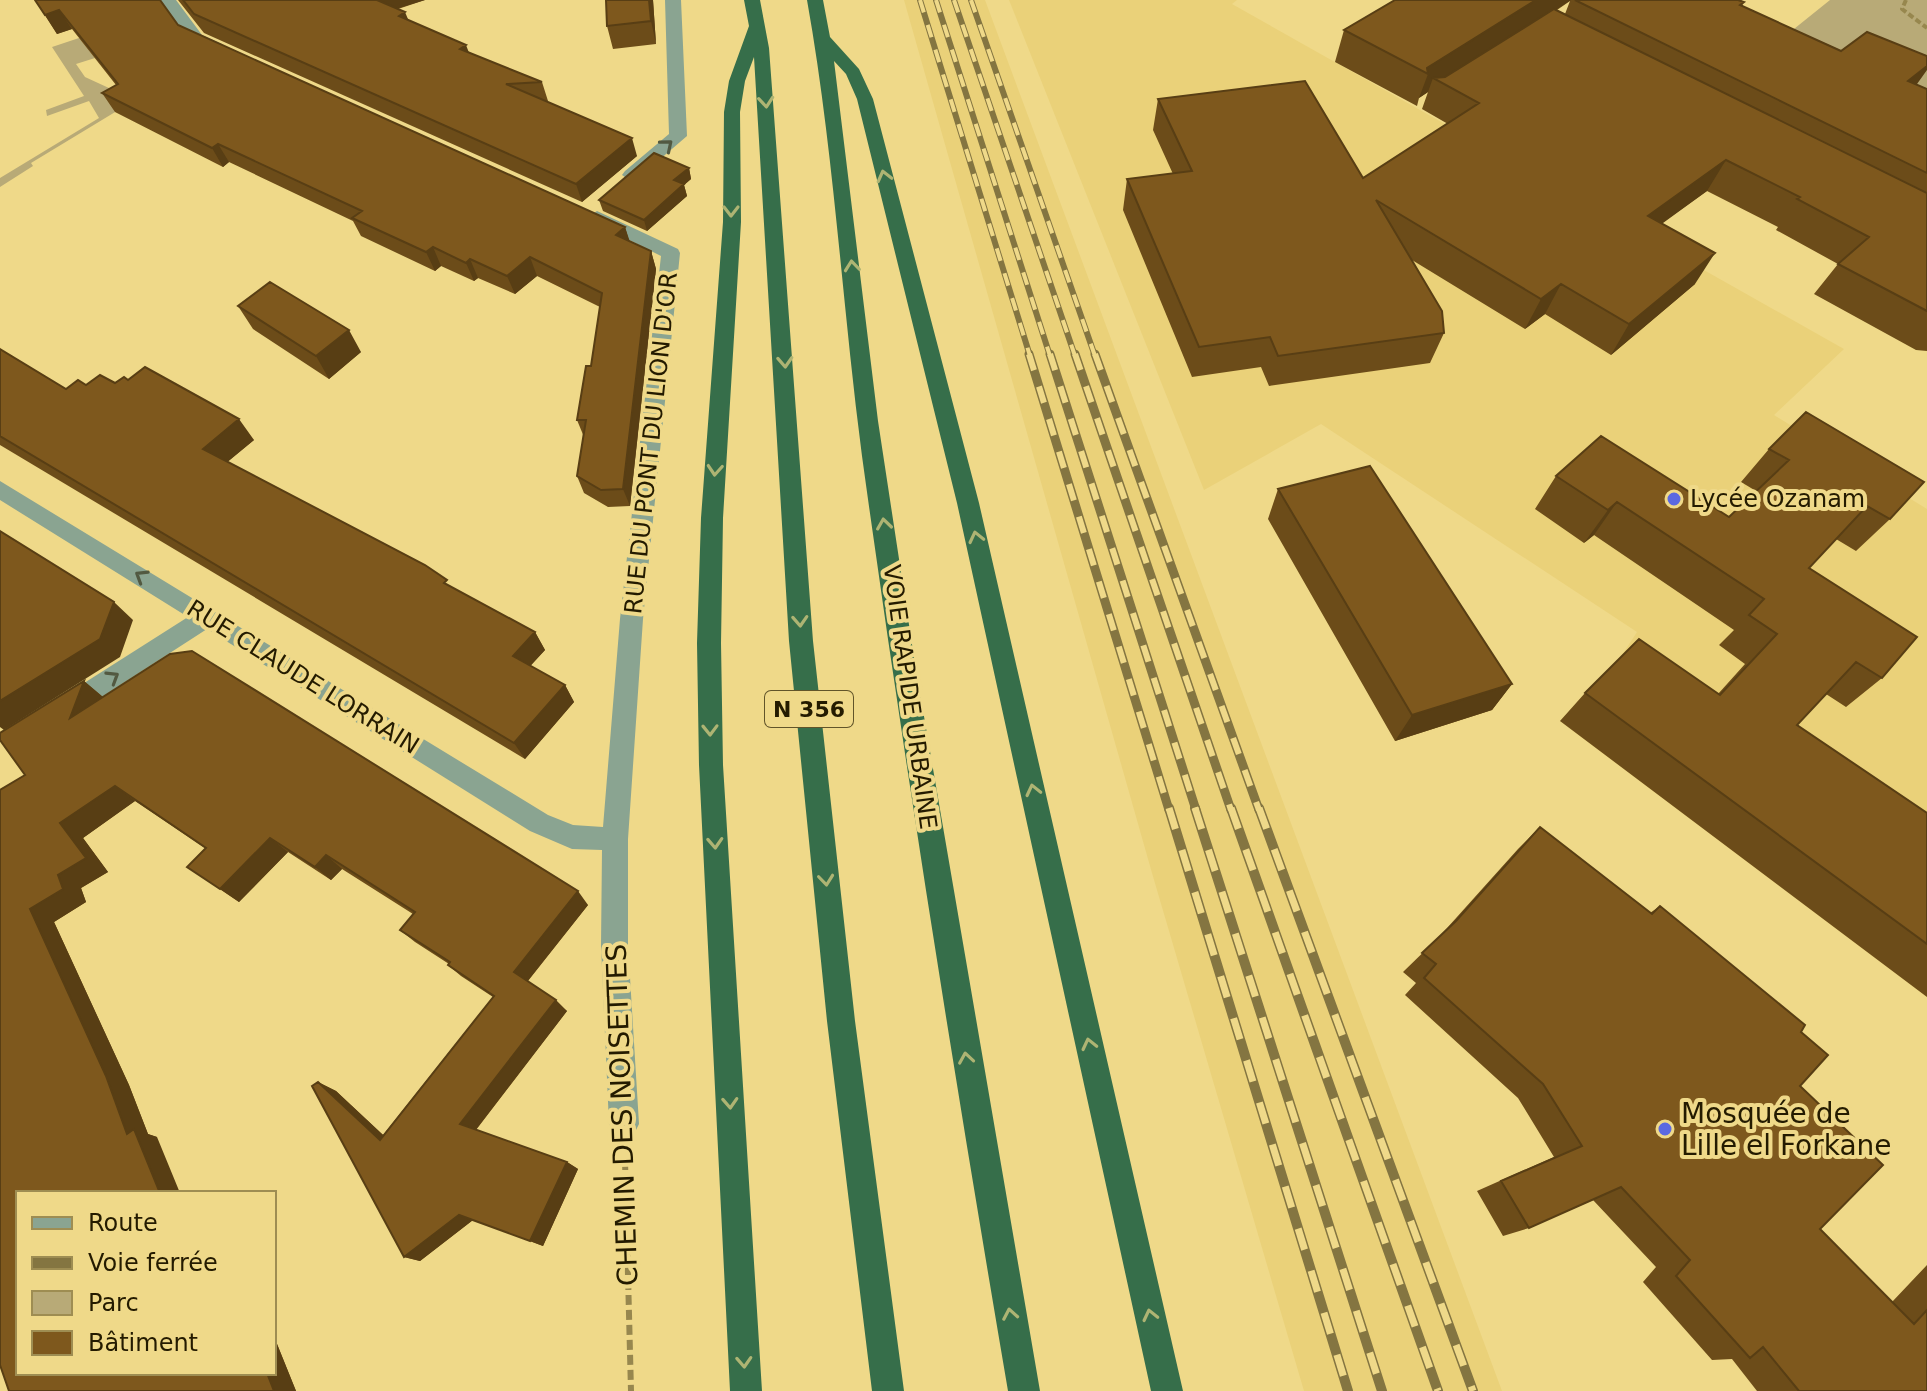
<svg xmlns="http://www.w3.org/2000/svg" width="1927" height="1391" font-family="'DejaVu Sans',sans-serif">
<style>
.built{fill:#ead179}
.green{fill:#b8aa77}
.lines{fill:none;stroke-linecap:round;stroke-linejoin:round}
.path-far1{stroke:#97874e;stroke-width:4;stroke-dasharray:6 3;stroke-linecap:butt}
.path{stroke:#97874e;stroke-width:6;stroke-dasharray:10 5;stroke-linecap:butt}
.minor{fill:#8aa491;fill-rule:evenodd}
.trunk{fill:#366e4a;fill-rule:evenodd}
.rail-far2-casing{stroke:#847541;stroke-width:6}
.rail-far1-casing{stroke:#847541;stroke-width:9}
.rail-casing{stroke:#847541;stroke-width:10}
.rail-far2{stroke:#efd989;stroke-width:4;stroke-dasharray:13;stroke-linecap:butt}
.rail-far1{stroke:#efd989;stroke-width:6;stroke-dasharray:17;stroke-linecap:butt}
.rail{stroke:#efd989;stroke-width:7;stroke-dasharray:22;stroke-linecap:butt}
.wall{fill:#6c4c19;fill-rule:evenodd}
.shaded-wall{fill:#583e14}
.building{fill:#7e581d;stroke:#583e14;stroke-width:2}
.oneway{stroke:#aeb473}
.oneway2{stroke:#525941}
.poi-dot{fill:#5b69e1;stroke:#efd989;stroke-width:3}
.labels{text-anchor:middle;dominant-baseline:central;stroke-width:8;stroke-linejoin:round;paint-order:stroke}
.shield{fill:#efd989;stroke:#615429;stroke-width:2}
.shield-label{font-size:22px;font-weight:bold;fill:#241b00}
.street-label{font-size:24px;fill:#241b00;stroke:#efd989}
.poi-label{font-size:24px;fill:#241b00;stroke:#efd989;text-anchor:start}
.near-poi-label{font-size:28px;fill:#241b00;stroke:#efd989;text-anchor:start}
.near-street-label{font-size:28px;fill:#241b00;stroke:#efd989}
</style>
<rect width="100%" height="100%" fill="#efd989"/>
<path class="built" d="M904,0H985L1502,1391H1304L1152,873Z
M1009,0H1237L1232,4L1844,349L1774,415L1927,509V997L1560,721L1613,669L1637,632L1321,424L1204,490Z"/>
<path class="green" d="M1830,0H1927V97L1784,37Z
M82,37L95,58L76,64L85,77L135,100L31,163L33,166L0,187V178L99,118L89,101L47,116L46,110L84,96L52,47Z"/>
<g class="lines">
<path class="path-far1" d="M1906,0L1902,9L1927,28"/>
<path class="path" d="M625,1160L631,1391"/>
<path class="minor" d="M160,0H176L202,35L222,44V50C193,56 174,20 160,0Z
M665,0H681L687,136L637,179L631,181L622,175L625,171L669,134Z
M597,211L678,249L680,253L643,619L628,839V945L639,1124L634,1134L624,1139L614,1134L609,1124L601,945L602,850L572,849L530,831L207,629L77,713L68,716L59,713L56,706L59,699L188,617L0,500V481L548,815L573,825L603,827L620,619L661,256L591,221L588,217Z"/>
<path class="trunk" d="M744,0H760L769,48L813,641L855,1021L904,1391H872L827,1021L789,641L754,57L745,81L740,112L741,222L723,518L721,643L723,765L762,1391H730L699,765L697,643L701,518L723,222L724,112L729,81L749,26Z
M807,0H823L830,37L859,69L873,99L979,503L1183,1391H1151L957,503L857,99L846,74L834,61L878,421L915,664L1040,1391H1008C955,1080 905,768 862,456C842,304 834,151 807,0Z"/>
<defs>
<path id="rail-far2" d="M920,0L1030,356
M936,0L1050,356
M954,0L1075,356
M971,0L1095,356"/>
<path id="rail-far1" d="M1029,354L1169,810
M1050,354L1196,810
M1075,354L1231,810
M1095,354L1259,810"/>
<path id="rail" d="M1169,808L1348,1391
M1195,808L1382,1391
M1231,808L1438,1391
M1259,808L1473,1391"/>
</defs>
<use href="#rail-far2" class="rail-far2-casing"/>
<use href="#rail-far1" class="rail-far1-casing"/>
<use href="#rail" class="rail-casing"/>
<use href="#rail-far2" class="rail-far2"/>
<use href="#rail-far1" class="rail-far1"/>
<use href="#rail" class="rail"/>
</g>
<path class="wall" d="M35,0L178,25L625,227L629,241L651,251L656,269L630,506L608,507L584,493L577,476L584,437L577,420L591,366L600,307L537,276L515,294L478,278L474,281L441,266L435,271L361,236L353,221L229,162L223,167L115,112L102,93L116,85L72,29L57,34Z
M178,0H425L398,9L408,20L469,53L542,82L548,101H546L637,156L582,202L204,33Z
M653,0L656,44L613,49L607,26Z
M1395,0H1740L1744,2L1742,6L1927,89V351L1916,350L1814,294L1838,264L1776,230L1778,227L1707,191L1662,223L1695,284L1611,355L1545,314L1525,329L1412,260L1444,333L1430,363L1269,386L1261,367L1192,377L1123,210L1127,179L1173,174L1153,130L1158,99L1363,178L1448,124L1422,109L1428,92L1419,98L1417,106L1335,62L1344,30ZM1570,1L1565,14L1557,10Z
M689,168L691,179L684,185L687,196L647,231L603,211L599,200Z
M238,306L361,352L329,379L253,329Z
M0,349L66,389L86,385L115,383L128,380L254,440L227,462L452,588L535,632L545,650L530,666L565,685L574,702L525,759L0,445Z
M1769,449L1890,519L1856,551L1836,539L1809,568L1882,678L1846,707L1826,694L1797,725L1927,813V997L1560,721L1585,693L1718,694L1745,664L1719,645L1734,630L1594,535L1584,543L1535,509L1556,476L1729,517L1756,491L1741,482Z
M1278,489L1512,684L1492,710L1395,741L1268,519Z
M84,681L103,697L588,905L528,981L567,1011L476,1130L567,1162L578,1169L543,1246L473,1220L420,1261L404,1257L318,1082L336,1091L383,1135L493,997L461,976L448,965L449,964L415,942L400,930L413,914L342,869L331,880L288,852L239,902L187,867L205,848L135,801L83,838L108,872L81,888L86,902L54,922L129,1085L148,1134L157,1137L18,1193L274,1373L275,1339L296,1391L0,1365L25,775Z
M1540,827L1650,913L1660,906L1801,1032L1800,1086L1820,1229L1892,1302L1927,1265V1391H1757L1732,1359L1712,1360L1643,1282L1656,1267L1593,1200L1529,1228L1503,1236L1477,1191L1554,1157L1518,1098L1405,995L1416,983L1403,972L1439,937L1518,849Z"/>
<path class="shaded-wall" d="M370,0H425L376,15Z
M649,0H653L656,44L651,21Z
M1536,0H1571L1443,83L1433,78L1428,92L1419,98L1428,74L1427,68Z
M59,10L72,29L57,34L45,15Z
M405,12L413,31L399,16Z
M466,45L473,63L460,49Z
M1927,66V70L1912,91L1908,81Z
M632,138L637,156L582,202L576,184Z
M218,144L229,162L223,167L212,148Z
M1726,160L1707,191L1630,247L1648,216Z
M689,168L691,179L684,185L687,196L647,231L644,220L674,180Z
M625,227L631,245L616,235Z
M433,247L441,266L435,271L426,252Z
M651,251L656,269L630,506L623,489Z
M1715,253L1695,284L1611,355L1629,324Z
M530,257L537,276L515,294L507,276Z
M470,259L478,278L474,281L466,263Z
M1561,284L1545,314L1525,329L1541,299Z
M349,330L361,352L329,379L316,356Z
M239,419L254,440L219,469L203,449Z
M1617,502L1594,535L1584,543L1608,510Z
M114,602L133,620L120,657L4,730L0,727V701Z
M535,632L545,650L523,674L513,656Z
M84,681L104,698L70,718Z
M1512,684L1492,710L1395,741L1412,715Z
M565,685L574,702L525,759L514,743Z
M115,786L135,801L83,838L108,872L81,888L86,902L54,922L129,1085L148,1134L157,1137L180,1193H160L127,1134L30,909L58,875L60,823Z
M270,838L288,852L239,902L220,889Z
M326,855L342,869L331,880L315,867Z
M578,891L588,905L526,983L514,972Z
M556,1000L567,1011L474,1132L460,1124Z
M318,1082L336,1091L396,1147L380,1140Z
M567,1162L578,1169L543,1246L530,1241Z
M459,1215L473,1220L420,1261L404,1257Z
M274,1339H275L296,1391H274L267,1373H274Z"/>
<path class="building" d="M35,0H160L178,25L625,227L616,235L651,251L623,489L601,490L577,476L586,420H577L586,366H591L602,293L530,257L507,276L470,259L466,263L433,247L426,252L352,218L362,211L218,144L212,148L102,93L118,84L59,10L45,15Z
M183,0H377L405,12L399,16L466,45L460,49L542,82L506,84L632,138L576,184L194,14Z
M606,0H649L651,21L607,26Z
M1395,0H1536L1427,68L1428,74L1344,30Z
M1575,0H1738L1744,2L1740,5L1841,51L1867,32L1927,56V66L1908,81L1927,89V173Z
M1554,9L1927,193V311L1838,264L1869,237L1797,199L1800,197L1726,160L1648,216L1715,253L1629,324L1561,284L1541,299L1376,200L1442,311L1444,333L1278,356L1270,337L1199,347L1127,179L1192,171L1158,99L1305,81L1363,178L1479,103L1433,78L1445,77Z
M654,153L689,168L674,180L684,184L644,220L599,200Z
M270,282L349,330L316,356L238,306Z
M0,349L66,389L78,380L86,385L100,375L115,383L124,377L128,380L145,367L239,419L203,449L425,565L447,580L444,583L535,632L513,656L565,685L514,743L0,436Z
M1806,412L1924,482L1890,519L1867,506L1809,568L1917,637L1882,678L1856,662L1797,725L1927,813V944L1585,693L1639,639L1720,695L1777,634L1749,615L1764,599L1617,502L1608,510L1556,476L1601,436L1729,517L1789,460L1769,449Z
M1370,466L1512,684L1412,715L1278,489Z
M0,531L114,602L100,639L0,701Z
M192,651L578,891L514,972L556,1000L460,1124L567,1162L530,1241L459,1215L404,1257L312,1086L318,1082L380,1140L494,996L448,965L450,962L400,930L415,912L326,855L315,867L270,838L220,889L187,867L206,848L115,786L60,823L86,858L58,875L63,889L30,909L106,1076L127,1134L134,1129L160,1193H18V1373H267L274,1391H9L0,1365V790L25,775L0,740V733L84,681L70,718L170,654Z
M1540,827L1652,914L1660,906L1805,1025L1801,1032L1828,1055L1800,1086L1883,1165L1820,1229L1914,1324L1927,1310V1391H1799L1763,1347L1750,1358L1676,1276L1690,1260L1621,1187L1529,1228L1501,1181L1582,1146L1543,1084L1424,978L1436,964L1422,953L1456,921Z"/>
<defs><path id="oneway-chevron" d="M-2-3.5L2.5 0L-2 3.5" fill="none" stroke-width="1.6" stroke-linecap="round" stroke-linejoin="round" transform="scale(2)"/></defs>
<g class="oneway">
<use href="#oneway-chevron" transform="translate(766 102) rotate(85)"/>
<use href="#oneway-chevron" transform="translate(884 176) rotate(-104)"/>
<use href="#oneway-chevron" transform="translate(731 211) rotate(90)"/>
<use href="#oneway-chevron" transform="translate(852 266) rotate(-96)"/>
<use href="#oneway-chevron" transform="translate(785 362) rotate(87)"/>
<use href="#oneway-chevron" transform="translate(715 470) rotate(94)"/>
<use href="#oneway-chevron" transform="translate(884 524) rotate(-98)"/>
<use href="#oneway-chevron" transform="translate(976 537) rotate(-103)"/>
<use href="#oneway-chevron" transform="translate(800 621) rotate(87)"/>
<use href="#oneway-chevron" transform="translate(710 730) rotate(89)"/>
<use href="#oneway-chevron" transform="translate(1033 790) rotate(-103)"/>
<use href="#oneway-chevron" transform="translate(715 843) rotate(87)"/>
<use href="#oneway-chevron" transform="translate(826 880) rotate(84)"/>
<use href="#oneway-chevron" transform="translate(1089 1044) rotate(-103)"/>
<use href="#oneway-chevron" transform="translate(966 1058) rotate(-99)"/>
<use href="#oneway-chevron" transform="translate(730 1103) rotate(87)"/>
<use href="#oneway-chevron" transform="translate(1010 1314) rotate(-100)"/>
<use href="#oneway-chevron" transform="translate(1150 1315) rotate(-103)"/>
<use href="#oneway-chevron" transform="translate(744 1362) rotate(87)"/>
</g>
<g class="oneway2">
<use href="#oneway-chevron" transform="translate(667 145) rotate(-40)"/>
<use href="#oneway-chevron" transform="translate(141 576) rotate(-148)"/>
<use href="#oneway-chevron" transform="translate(113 677) rotate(-32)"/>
</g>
<g class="poi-dot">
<circle cx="1674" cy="499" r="8"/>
<circle cx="1665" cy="1129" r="8"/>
</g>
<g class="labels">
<rect class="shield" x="765" y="691" width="88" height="36" rx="6"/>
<g class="shield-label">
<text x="809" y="709">N 356</text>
</g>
<g class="street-label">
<text transform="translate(651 443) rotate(-84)">RUE DU PONT DU LION D'OR</text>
<text transform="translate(303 677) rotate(32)">RUE CLAUDE LORRAIN</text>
<text transform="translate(910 697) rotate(82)">VOIE RAPIDE URBAINE</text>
</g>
<g class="poi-label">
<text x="1690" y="499">Lycée Ozanam</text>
</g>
<g class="near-poi-label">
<text x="1681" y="1113">Mosquée de<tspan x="1681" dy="32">Lille el Forkane</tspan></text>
</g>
<g class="near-street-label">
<text transform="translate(622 1115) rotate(-92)">CHEMIN DES NOISETTES</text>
</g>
</g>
<rect x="16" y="1191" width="260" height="184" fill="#efd989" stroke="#9e8d52" stroke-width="2"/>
<rect x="32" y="1217" width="40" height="12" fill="#8aa491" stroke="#9e8d52" stroke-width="2"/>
<text x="88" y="1231" font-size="24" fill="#241b00">Route</text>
<rect x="32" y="1257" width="40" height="12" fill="#847541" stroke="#9e8d52" stroke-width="2"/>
<text x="88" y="1271" font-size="24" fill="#241b00">Voie ferrée</text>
<rect x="32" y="1291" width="40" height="24" fill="#b8aa77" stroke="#9e8d52" stroke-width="2"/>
<text x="88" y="1311" font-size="24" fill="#241b00">Parc</text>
<rect x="32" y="1331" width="40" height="24" fill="#7e581d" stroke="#9e8d52" stroke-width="2"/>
<text x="88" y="1351" font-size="24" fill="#241b00">Bâtiment</text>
</svg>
